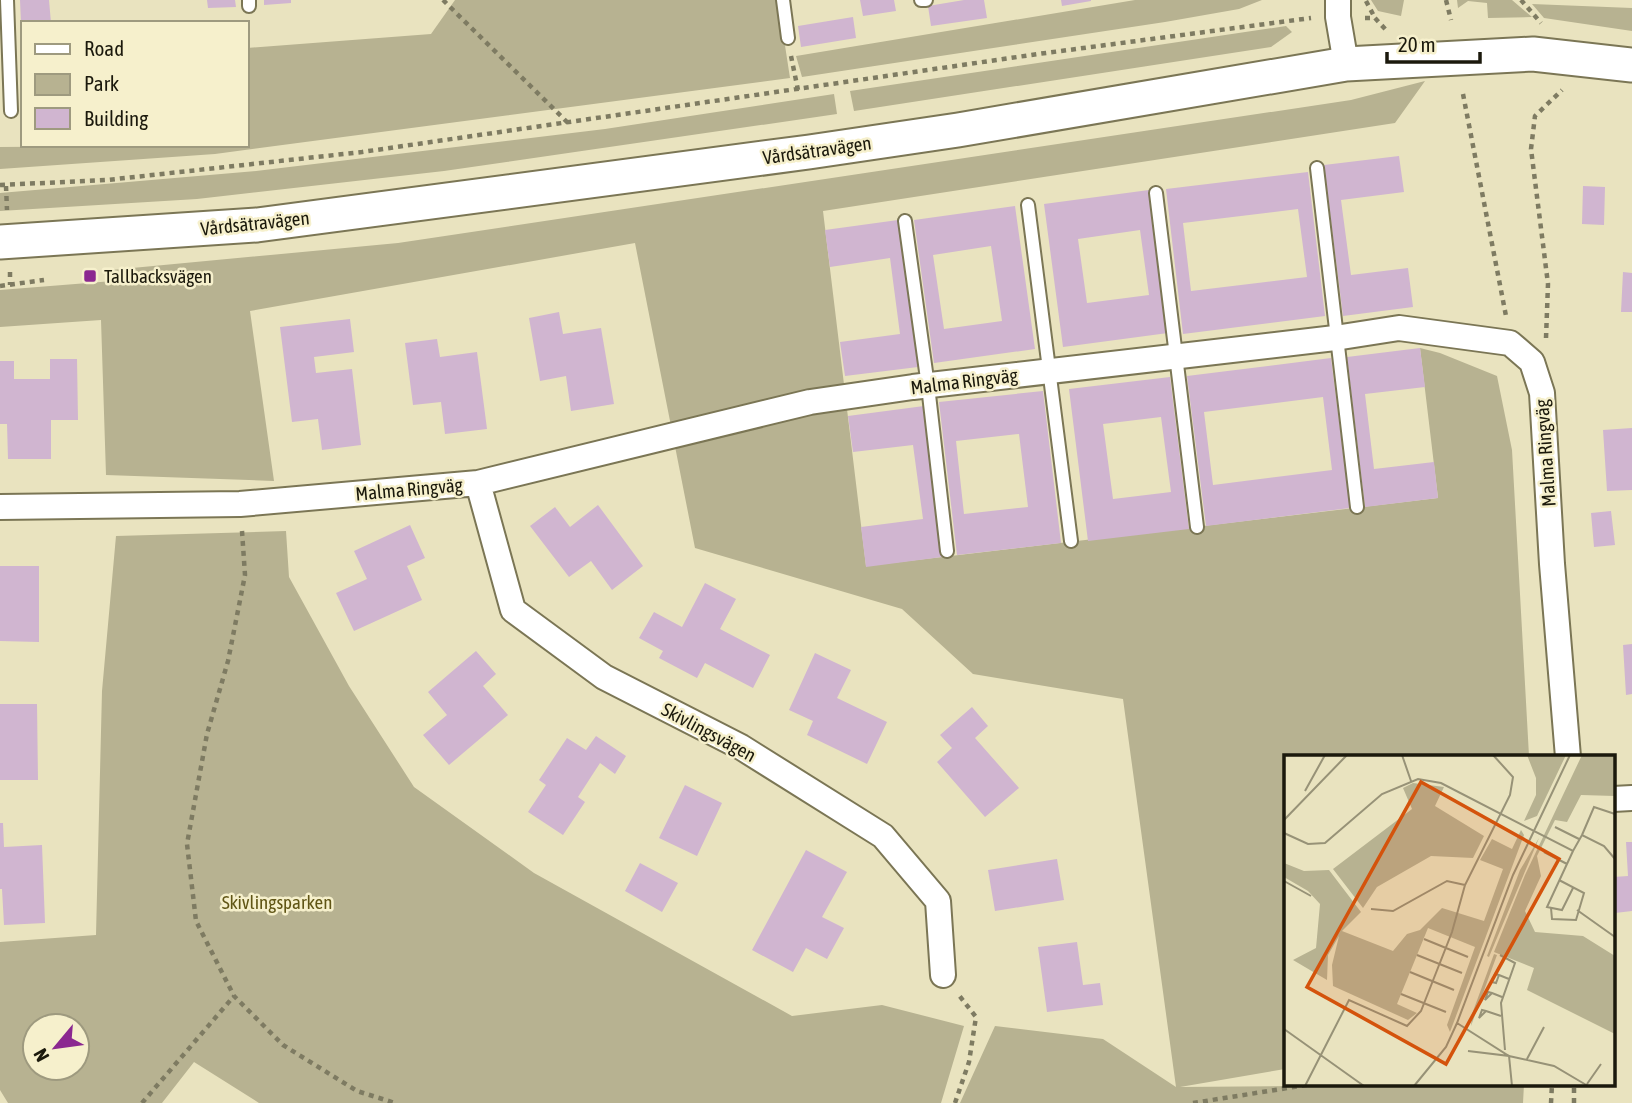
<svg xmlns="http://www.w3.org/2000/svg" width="1632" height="1103" font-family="'Asap Condensed',sans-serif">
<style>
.green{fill:#b7b291;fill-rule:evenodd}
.building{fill:#d0b5d0;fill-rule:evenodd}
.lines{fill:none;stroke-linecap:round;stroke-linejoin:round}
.lane-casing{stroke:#7b7655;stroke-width:16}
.street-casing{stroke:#7b7655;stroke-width:28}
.secondary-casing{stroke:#7b7655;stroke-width:37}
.path{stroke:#7e7b62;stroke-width:4.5;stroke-dasharray:5 5;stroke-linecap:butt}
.lane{stroke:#fff;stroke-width:12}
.street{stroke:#fff;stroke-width:24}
.secondary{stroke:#fff;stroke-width:33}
.poi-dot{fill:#8b2890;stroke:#f6f0cc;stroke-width:2.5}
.labels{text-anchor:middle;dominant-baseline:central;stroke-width:5;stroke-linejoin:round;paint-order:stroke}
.street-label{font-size:19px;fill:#1b190c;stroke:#f6f0cc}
.poi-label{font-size:19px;fill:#1b190c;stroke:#f6f0cc;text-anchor:start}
.park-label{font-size:19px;fill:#605515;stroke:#f6f0cc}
.inset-road{fill:none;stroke:#979277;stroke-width:2}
.view{fill:#d4530c;fill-opacity:0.15;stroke:#d4530c;stroke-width:3.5}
.inset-edge{fill:none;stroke:#1b190c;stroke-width:3.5}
</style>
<rect width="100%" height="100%" fill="#e9e3bf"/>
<path class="green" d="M455,0H778L790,78L215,154L0,169V147L247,145V48L431,34Z
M1135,0H1262L1239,9L1165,22L802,77L796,56Z
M1371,0H1404L1401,16L1378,11Z
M1457,0H1512L1532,17L1488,18L1487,3L1468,1L1458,8Z
M1532,4L1632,8V31L1544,18Z
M1286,26L1292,32L1271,47L854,111L850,91Z
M1425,81L1395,123L823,211L866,566L1438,498L1420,348L1440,353L1497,376L1512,450L1529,756L1286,757L1285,1069L1180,1087L1524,1084L1523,1103H960L995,1026L1103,1039L1176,1087L1123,699L973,674L902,609L695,548L635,243L250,311L274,481L106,475L101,320L0,327V290L113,281L111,270L398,243L1351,100Z
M834,94L837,114L444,171L197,199L0,211V193L256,171L605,129Z
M286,531L289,577L349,686L414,787L534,873L792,1016L882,1005L964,1026L941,1103H259L194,1062L162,1103H8L0,1090V942L96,935L102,691L116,536ZM77,1026V1068H35V1026Z"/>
<path class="building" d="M20,0H49L51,23H21Z
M207,0H235L236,7L208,8Z
M264,0H291V3L264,5Z
M860,0H894L896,11L863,16Z
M964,0H984L987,18L931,26L928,6Z
M1061,0H1091V1L1062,6Z
M853,17L856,38L801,47L798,26Z
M1399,156L1404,192L1341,200L1351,275L1408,268L1413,307L1343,316L1324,165Z
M1308,172L1325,316L1183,334L1166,189ZM1298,209L1307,277L1191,291L1183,223Z
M1583,186L1605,187L1604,225L1582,224Z
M1149,190L1168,333L1063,347L1044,204ZM1140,230L1149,295L1087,303L1078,239Z
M1015,206L1035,349L934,363L914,220ZM991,246L1002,321L944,329L933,255Z
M898,220L918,367L845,376L840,342L900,334L890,258L830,267L825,230Z
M1623,272L1632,273V312H1621Z
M559,312L563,334L601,328L614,404L571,411L566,376L540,381L529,318Z
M350,319L354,352L314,357L316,373L352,369L361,445L322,450L318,419L292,422L280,327Z
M437,339L440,357L477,352L487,429L445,434L441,402L413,405L405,343Z
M1420,348L1425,387L1365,394L1374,469L1434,462L1438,498L1365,507L1347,357Z
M1331,358L1350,508L1206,526L1187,376ZM1323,397L1332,470L1213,485L1204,412Z
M50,359H77L78,420H51V459H8L7,424H0V361H14V379H50Z
M1170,377L1189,529L1088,541L1069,389ZM1161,417L1171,492L1113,499L1103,424Z
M1043,391L1061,543L957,555L939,402ZM1019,434L1028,507L964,514L956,441Z
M924,406L942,557L866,567L861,527L923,519L913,445L853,452L848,416Z
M1632,428V490L1607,491L1603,430Z
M598,505L643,566L612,590L591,561L569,577L530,526L555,507L570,527Z
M1611,511L1615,545L1594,547L1591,513Z
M410,525L425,558L407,566L422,600L354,631L336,593L367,579L354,551Z
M0,566H39V642L0,641Z
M705,583L736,599L720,629L770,655L753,688L705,663L697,678L659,658L663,651L639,638L654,612L682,627Z
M1632,644V694L1626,695L1623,645Z
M476,651L496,674L483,686L508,715L449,765L423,735L447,715L428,692Z
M815,653L851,670L837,698L887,722L867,764L807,735L813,721L789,710Z
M0,704H37L38,780H0Z
M972,707L988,726L975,738L1019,788L985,817L937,762L952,748L940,735Z
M596,736L626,756L615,774L600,763L578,797L585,802L563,835L528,812L546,785L539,780L567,738L586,750Z
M685,785L722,803L697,856L659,838Z
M0,823H3L4,847L42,845L45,923L4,925L2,889H0Z
M1626,842H1632V911L1615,913L1613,877L1628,876Z
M806,850L847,872L822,917L844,928L827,959L806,948L793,972L752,950Z
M1057,859L1064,900L995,911L988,870Z
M640,863L678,883L662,912L625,891Z
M1077,942L1083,985L1100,983L1103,1005L1047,1012L1038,947Z"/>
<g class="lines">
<defs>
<path id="lane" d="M7,0L11,111
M249,0V6
M783,0L788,38
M921,0H926
M1317,168L1357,507
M1156,193L1197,527
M1028,205L1071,541
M905,221L928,386L947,551"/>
<path id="street" d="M1338,0V17L1346,64
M478,483L513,610L604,677L741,747L883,836L938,901L943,975
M0,507L240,504L478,483L810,402L913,387L1335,338L1399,328L1510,343L1532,362L1542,393L1552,564L1568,757
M1613,799L1632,798"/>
<path id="secondary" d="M0,242L257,225L809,152L958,130L1346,64L1533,54L1632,65"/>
</defs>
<use href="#lane" class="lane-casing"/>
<use href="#street" class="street-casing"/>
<use href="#secondary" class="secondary-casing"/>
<path class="path" d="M443,0L568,123
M1446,0L1451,20
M1521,0L1541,23
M1366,1L1375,18
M1365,18H1375L1386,30
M791,56L798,90
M1463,94L1506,316
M0,185L107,180L362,152L1038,54L1311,18
M6,186L7,210
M10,272V285
M0,286L44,280
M1546,338L1548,284L1531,149L1535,116L1562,90
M242,531L245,575L228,661L207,734L187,844L196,921L234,996L283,1045L357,1091L395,1103
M142,1103L234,996
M955,1103L969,1062L976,1017L958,994
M1193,1103L1313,1084
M1551,1103L1552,1084
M1574,1103V1084"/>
<use href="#lane" class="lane"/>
<use href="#street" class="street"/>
<use href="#secondary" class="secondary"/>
</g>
<rect class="poi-dot" x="83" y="269" width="14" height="14" rx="3.5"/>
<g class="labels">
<g class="street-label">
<text transform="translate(817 150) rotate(-8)">Vårdsätravägen</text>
<text transform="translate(255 223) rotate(-6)">Vårdsätravägen</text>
<text transform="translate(964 381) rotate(-7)">Malma Ringväg</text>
<text transform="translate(1545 453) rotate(-94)">Malma Ringväg</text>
<text transform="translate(409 489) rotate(-5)">Malma Ringväg</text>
<text transform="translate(709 732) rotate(28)">Skivlingsvägen</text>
</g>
<g class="poi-label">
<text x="104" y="276">Tallbacksvägen</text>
</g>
<g class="park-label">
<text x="277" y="902">Skivlingsparken</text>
</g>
</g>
<g transform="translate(1284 755)">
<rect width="331" height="331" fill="#e9e3bf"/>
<path d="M243,0H282L253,61L240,66L252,40V23ZM298,0H331V41L297,40L283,67L271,65L253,101L257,121L241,156L251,177L299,181L331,201V279L243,235L250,213L210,197L241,120ZM129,28L160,32L151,51L200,81L189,103L147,101L93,132L79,153L49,114L128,54L119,33ZM237,75L240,80L166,277L163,270L191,192L144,173L113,249L133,258L124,265L49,231L48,210L55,181L44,200L43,225L9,205L32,193L36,149L24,136L0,122V108L20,116L45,115L77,157L58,176L109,196L123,179L136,175L158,153L200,166L219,114L196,105L208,84L228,94ZM255,83L205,202L203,201L236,115ZM210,199L213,200L187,271L188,259Z" fill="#b7b291"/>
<path class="inset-road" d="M118,0L127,26M21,36L41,0M0,65L63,0M271,72L295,84M0,78L24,89L41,88L98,39L134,24L157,28L289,96L298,80L320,91L331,104M298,80L310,52L331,59M289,96L263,152L278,155L289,133M260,97L283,109M0,126L27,141M267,153L268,164L292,165L300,138L275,125M87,154L109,156L163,126L181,130M293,155L331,182M140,184L184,202M133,200L178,218M216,200L231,208L217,248L221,295M126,217L170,235M215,220L212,228L208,227L211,219L215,220L225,224M208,238L201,245L204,237L208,238L218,242M117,239L162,257M202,256L195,263L198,255L202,256L217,261M173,268L225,301L270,311L304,331M0,274L80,331M184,296L225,301L228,331M243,304L260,272M303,329L317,309M21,331L65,245L123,271L137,256L168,177L181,130L226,40L229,22L209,0M130,331L162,292L173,268L229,120L286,0"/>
<path class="view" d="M137,27L275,104L162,309L23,232Z"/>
<rect width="331" height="331" class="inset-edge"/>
</g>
<rect x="21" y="21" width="228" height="126" fill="#f6f0cc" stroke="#9e9a7f" stroke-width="2"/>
<rect x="35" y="44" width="35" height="10" fill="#ffffff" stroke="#9e9a7f" stroke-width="2"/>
<text x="84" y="56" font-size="21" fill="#1b190c">Road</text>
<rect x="35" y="74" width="35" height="21" fill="#b7b291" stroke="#9e9a7f" stroke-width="2"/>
<text x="84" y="91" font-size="21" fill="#1b190c">Park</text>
<rect x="35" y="108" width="35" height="21" fill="#d0b5d0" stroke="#9e9a7f" stroke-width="2"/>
<text x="84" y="126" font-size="21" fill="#1b190c">Building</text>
<g transform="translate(56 1047) rotate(241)"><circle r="33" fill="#f6f0cc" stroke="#9e9a7f" stroke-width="2"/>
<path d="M0-5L12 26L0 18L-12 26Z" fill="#8b2890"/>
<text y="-10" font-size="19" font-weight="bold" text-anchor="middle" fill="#1b190c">N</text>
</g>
<path d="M1387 52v10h93v-10" fill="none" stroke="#1b190c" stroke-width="3.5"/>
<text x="1398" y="52" font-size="21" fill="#1b190c" stroke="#f6f0cc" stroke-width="5" paint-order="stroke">20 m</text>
</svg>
